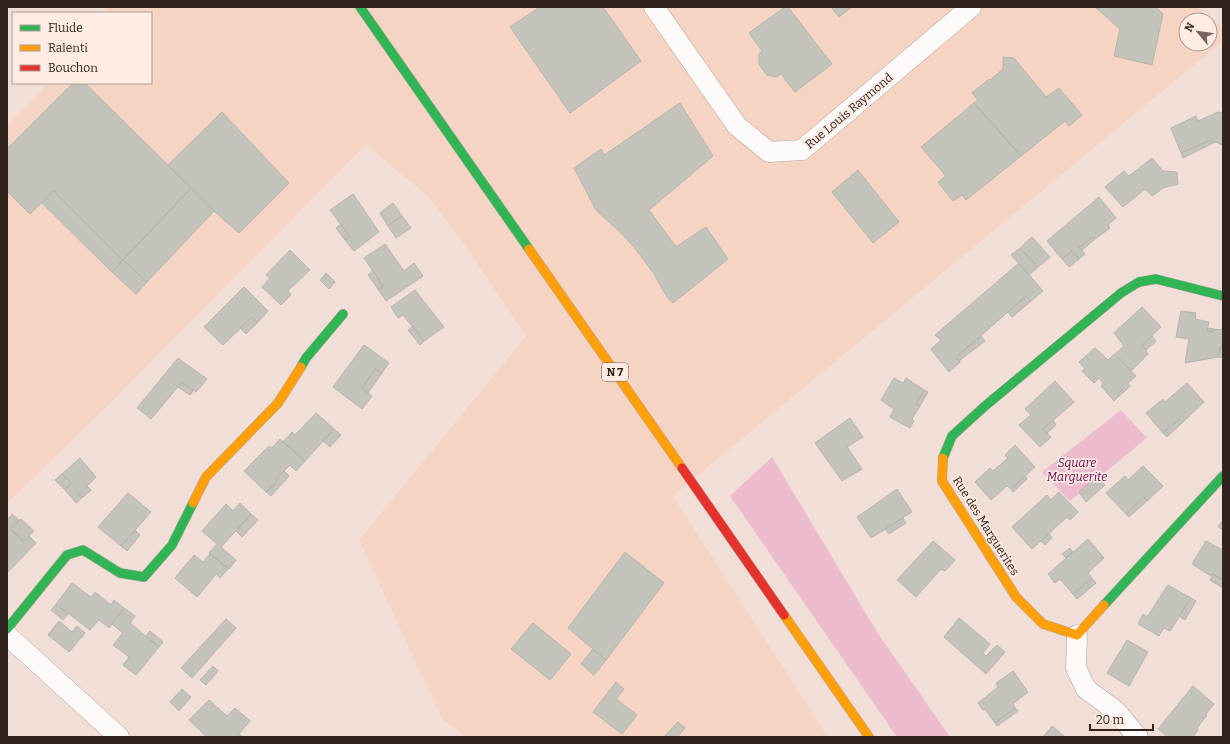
<svg xmlns="http://www.w3.org/2000/svg" width="1230" height="744" font-family="Bitter,serif">
<style>
.built{fill:#f6d4c4;fill-rule:evenodd}
.green{fill:#ecbcce}
.building{fill:#c3c3bc;stroke:#b4b4ad}
.lines{fill:none;stroke-linecap:round;stroke-linejoin:round}
.street-casing{stroke:#b2a39c;stroke-width:21}
.fast-casing{stroke:#b2a39c;stroke-width:10}
.slow-casing{stroke:#b2a39c;stroke-width:10}
.jam-casing{stroke:#b2a39c;stroke-width:10}
.street{stroke:#fdfaf9;stroke-width:20}
.fast{stroke:#30b455;stroke-width:9}
.slow{stroke:#ff9f0a;stroke-width:9}
.jam{stroke:#e5322d;stroke-width:9}
.labels{text-anchor:middle;dominant-baseline:central;stroke-width:3.5;stroke-linejoin:round;paint-order:stroke}
.shield{fill:#fdece4;stroke:#6e5f57;stroke-width:1}
.shield-label{font-size:11px;font-weight:bold;fill:#31221b}
.street-label{font-size:12px;fill:#31221b;stroke:#fdece4}
.park-label{font-size:12px;font-style:italic;fill:#6f014d;stroke:#fdece4}
</style>
<rect width="100%" height="100%" fill="#f1dfd7"/>
<path class="built" d="M103,7H1198L1223,29V41L673,496L828,737H466L442,719L359,540L526,336L468,250L428,196L366,145L108,405L7,504V126L49,83H151V13H108ZM1186,20H1210V44H1186Z"/>
<path class="green" d="M1121,410L1147,438L1070,501L1042,472Z
M772,457L877,632L950,737H897L730,496Z"/>
<path class="building" d="M540,7H603L641,61L570,113L510,27Z
M785,7H788L832,64L795,92L781,74L777,77L767,75L759,64V54L762,51L749,33Z
M831,7H852L839,17Z
M1095,7H1156L1163,14L1152,65L1114,56L1120,29Z
M1003,57L1014,58L1046,97L1059,88L1082,115L1069,126L1065,121L1021,156L974,103L978,100L972,93L989,79L990,80L1003,69Z
M73,83H85L191,188L123,260L54,191L30,214L7,191V149Z
M680,103L713,156L649,210L676,247L706,227L728,259L673,303L667,297L654,274L638,252L624,236L596,210L574,168L601,149L604,155Z
M974,103L1021,156L966,200L962,195L953,201L938,182L946,176L921,147Z
M222,112L289,183L239,233L214,211L168,165Z
M1218,112L1223,113V145L1210,140L1181,153L1171,128L1196,116L1198,121Z
M1210,140L1215,142L1183,158L1181,153Z
M1152,158L1163,171L1177,172L1178,184L1163,188L1152,196L1145,189L1123,207L1105,187L1124,171L1129,176Z
M858,170L899,222L873,243L832,192Z
M191,188L214,211L147,282L123,260Z
M54,191L123,260L112,272L42,203Z
M353,194L379,232L354,251L345,240L350,237L330,210Z
M1099,197L1116,218L1108,225L1110,228L1095,239L1093,237L1079,247L1085,254L1079,259L1072,251L1062,259L1047,241Z
M393,203L402,216L388,226L380,213Z
M402,216L411,228L396,238L388,226Z
M341,224L350,237L345,240L336,228Z
M1032,237L1050,257L1038,267L1020,248Z
M1093,237L1095,239L1082,250L1079,247Z
M385,244L404,271L414,263L423,276L386,301L378,289L383,286L364,258Z
M1020,248L1038,267L1029,275L1011,255Z
M290,250L310,270L288,291L291,295L281,305L262,287L270,278L266,275Z
M1072,251L1079,259L1069,267L1062,259Z
M123,260L147,282L136,294L112,272Z
M1019,263L1043,291L1031,301L1026,296L1008,312L956,357L960,362L949,372L931,349L941,340L935,335Z
M373,271L383,286L378,289L368,275Z
M326,273L335,282L329,289L320,280Z
M244,287L268,311L257,323L252,317L223,345L204,327Z
M415,290L444,327L424,341L403,315L398,318L391,307Z
M1026,296L1031,301L1012,317L1008,312Z
M1142,307L1161,327L1142,345L1148,354L1131,371L1115,354L1124,346L1114,333Z
M1181,311L1196,313L1195,319L1209,322L1207,330L1214,332V329L1223,330V346H1221L1218,357L1185,363L1189,339L1176,337Z
M252,317L257,323L246,334L240,328Z
M413,326L424,341L420,345L408,330Z
M1208,328L1214,329V332L1207,330Z
M981,336L985,341L959,361L956,357Z
M1152,336L1156,341L1146,350L1142,345Z
M364,345L389,363L382,373L375,369L362,388L372,396L362,409L333,387Z
M1221,346H1223V358L1218,357Z
M1095,348L1108,360L1115,354L1136,376L1128,383L1130,386L1124,392L1122,390L1117,394L1119,396L1114,401L1101,386L1103,383L1099,378L1094,383L1082,371L1085,369L1079,362Z
M178,358L207,379L196,392L182,382L151,419L137,408Z
M375,369L382,373L368,393L362,388Z
M894,378L903,383L906,378L924,390L916,404L920,406L912,419L914,421L910,428L890,417L894,409L881,400Z
M1055,381L1074,402L1043,429L1051,437L1040,447L1019,425L1031,415L1025,409Z
M182,382L193,391L190,395L178,387Z
M1187,383L1204,402L1183,422L1179,419L1163,433L1146,413L1163,399L1165,402Z
M924,390L928,392L920,406L916,404Z
M1122,390L1124,392L1119,396L1117,394Z
M316,413L334,429L305,461L283,442L292,432L295,435Z
M850,418L863,437L847,447L862,469L842,481L815,443Z
M1179,419L1183,422L1167,437L1163,433Z
M1053,420L1056,425L1047,433L1043,429Z
M334,429L341,435L330,447L323,441Z
M280,439L305,461L296,471L290,465L275,480L277,482L266,492L244,471L269,446L272,448Z
M1015,445L1035,467L1011,489L1007,486L991,500L975,482L990,468L993,471L1008,458L1005,455Z
M80,458L96,477L79,494L83,497L76,503L65,490L71,483L62,474Z
M1143,466L1163,486L1147,501L1144,497L1126,514L1106,493L1125,476L1128,480Z
M284,471L289,476L271,496L266,492L277,482L275,480Z
M62,474L71,483L65,490L55,480Z
M1025,476L1027,479L1013,492L1011,489Z
M1098,476L1105,485L1086,502L1079,492Z
M87,486L91,490L83,497L79,494Z
M897,489L912,512L871,538L857,517Z
M1059,492L1078,512L1070,520L1067,517L1032,549L1012,527L1047,495L1051,500Z
M128,493L151,512L121,546L98,527Z
M1144,497L1147,501L1129,517L1126,514Z
M240,503L251,514L221,547L236,560L229,569L209,553L217,544L202,531L226,504L233,511Z
M12,514L19,520L10,529L23,541L29,536L36,543L7,573V520Z
M251,514L258,520L242,537L236,531Z
M903,518L906,523L889,534L885,529Z
M21,519L34,531L23,541L10,529Z
M1223,520V530L1218,527Z
M135,530L140,535L127,551L121,546Z
M1049,533L1052,538L1045,545L1041,541Z
M1088,539L1104,558L1088,573L1092,578L1073,594L1060,579L1055,583L1048,574Z
M933,541L955,560L945,571L941,569L916,597L897,580Z
M1206,541L1223,550V580L1213,574L1211,576L1192,564Z
M1070,548L1073,552L1066,558L1062,554Z
M625,552L664,583L606,660L568,628Z
M210,554L228,569L220,578L216,574L197,597L175,578L194,555L203,562Z
M1213,574L1223,580V588L1210,580Z
M1092,578L1096,583L1077,599L1073,594Z
M72,583L91,597L95,592L111,605L114,600L124,608L109,628L99,620L90,630L56,604Z
M1168,585L1191,598L1170,631L1164,628L1159,636L1138,624L1143,614L1147,617Z
M1191,598L1196,601L1185,620L1179,616Z
M56,604L68,614L63,620L51,610Z
M124,608L135,616L130,623L159,647L136,675L123,665L129,657L113,645L123,633L112,624Z
M959,618L990,644L983,653L986,656L997,645L1005,652L986,674L944,637Z
M226,619L236,628L192,678L181,668Z
M59,621L72,632L77,626L85,633L69,652L48,635Z
M533,623L571,654L550,680L511,649Z
M150,631L163,642L159,647L146,636Z
M1127,640L1148,652L1129,686L1107,673Z
M593,649L606,660L594,675L581,664Z
M213,666L218,671L206,685L200,680Z
M1013,671L1028,692L1013,704L1015,708L995,723L985,709L983,710L978,703L998,687L996,683Z
M616,682L624,689L616,699L637,715L622,734L593,712Z
M1193,686L1214,704L1206,714L1207,715L1197,728L1198,730L1193,737H1168L1158,729Z
M182,689L191,697L179,711L170,702Z
M209,700L227,716L235,708L250,721L239,734L243,737H207L189,720Z
M1015,708L1018,711L997,726L995,723Z
M678,722L685,728L677,737H664Z
M1052,726L1065,737H1043Z"/>
<g class="lines">
<defs>
<path id="street" d="M654,7L737,126L769,152L802,150L971,7
M7,635L119,737
M1077,635L1076,668L1086,689L1116,711L1135,734L1138,737"/>
<path id="fast" d="M360,7L529,249
M301,367L306,358L343,314
M943,458L952,436L985,406L1121,293L1139,282L1156,279L1223,296
M1104,605L1223,476
M7,629L67,555L83,550L120,573L144,577L172,545L193,503"/>
<path id="slow" d="M529,249L682,468
M943,458L942,481L1016,597L1043,624L1077,635L1104,605
M193,503L206,477L278,403L301,367
M784,615L869,737"/>
<path id="jam" d="M682,468L784,615"/>
</defs>
<use href="#street" class="street-casing"/>
<use href="#fast" class="fast-casing"/>
<use href="#slow" class="slow-casing"/>
<use href="#jam" class="jam-casing"/>
<use href="#street" class="street"/>
<use href="#fast" class="fast"/>
<use href="#slow" class="slow"/>
<use href="#jam" class="jam"/>
</g>
<g class="labels">
<rect class="shield" x="602" y="363" width="26" height="18" rx="3"/>
<g class="shield-label">
<text x="615" y="372">N 7</text>
</g>
<g class="street-label">
<text transform="translate(849 111) rotate(-40)">Rue Louis Raymond</text>
<text transform="translate(986 526) rotate(58)">Rue des Marguerites</text>
</g>
<g class="park-label">
<text x="1077" y="463">Square<tspan x="1077" dy="14">Marguerite</tspan></text>
</g>
</g>
<rect width="1230" height="744" fill="none" stroke="#31221b" stroke-width="16"/>
<rect x="12" y="12" width="140" height="72" fill="#fdece4" stroke="#ab9b94"/>
<rect x="20" y="25" width="20" height="6" fill="#30b455" stroke="#ab9b94"/>
<text x="48" y="32" font-size="12" fill="#31221b">Fluide</text>
<rect x="20" y="45" width="20" height="6" fill="#ff9f0a" stroke="#ab9b94"/>
<text x="48" y="52" font-size="12" fill="#31221b">Ralenti</text>
<rect x="20" y="65" width="20" height="6" fill="#e5322d" stroke="#ab9b94"/>
<text x="48" y="72" font-size="12" fill="#31221b">Bouchon</text>
<g transform="translate(1198 32) rotate(299)"><circle r="19" fill="#fdece4" stroke="#ab9b94"/>
<path d="M0-3L7 15L0 10L-7 15Z" fill="#74645d"/>
<text y="-6" font-size="11" font-weight="bold" text-anchor="middle" fill="#31221b">N</text>
</g>
<path d="M1090 724v6h63v-6" fill="none" stroke="#31221b" stroke-width="2"/>
<text x="1096" y="724" font-size="12" fill="#31221b" stroke="#fdece4" stroke-width="3" paint-order="stroke">20 m</text>
</svg>
